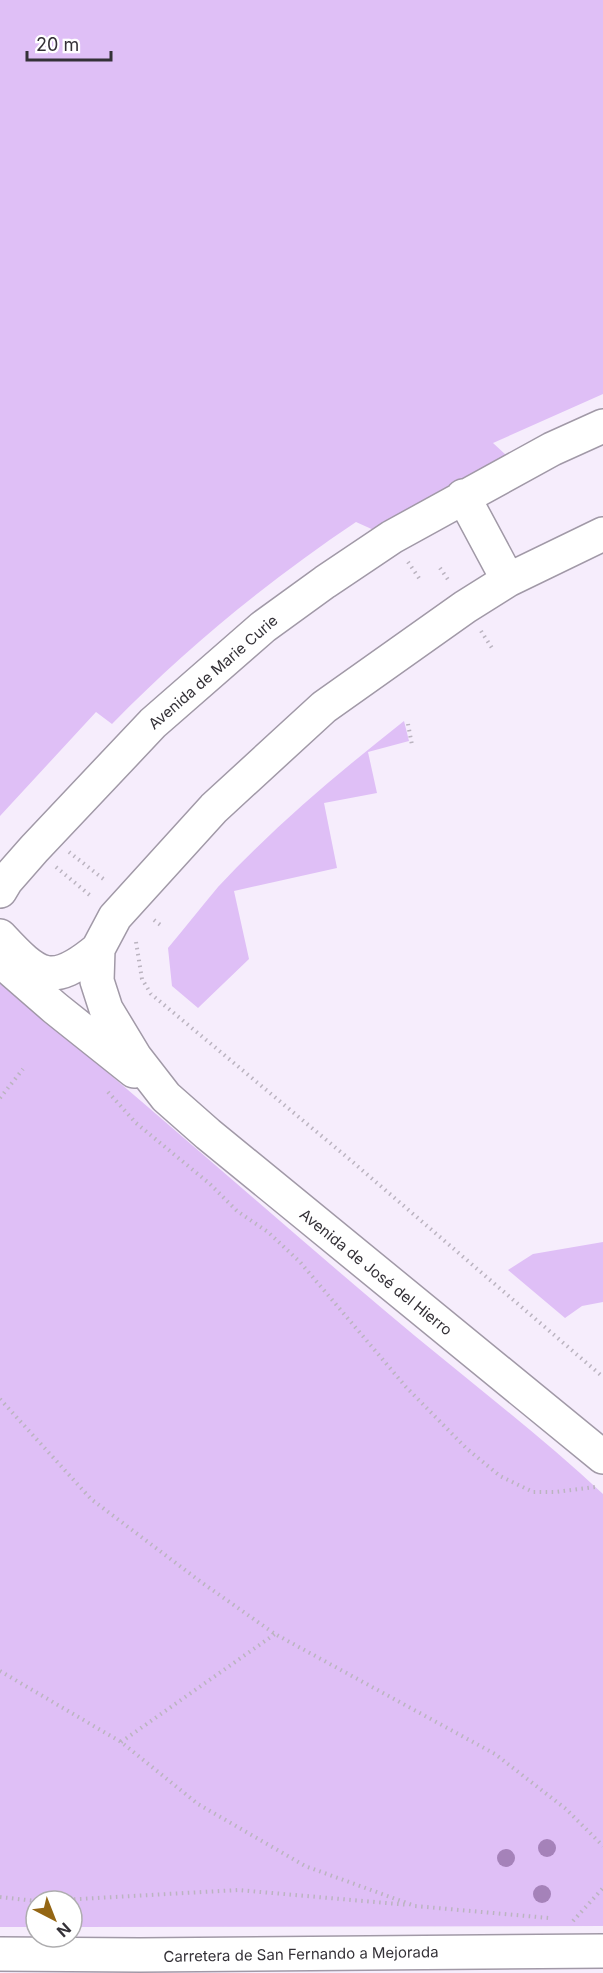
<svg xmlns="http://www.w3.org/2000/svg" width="603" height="1973" font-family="Inter,sans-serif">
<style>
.green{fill:#dfbff6}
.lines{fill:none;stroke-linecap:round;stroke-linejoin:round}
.minor-casing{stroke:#a199a7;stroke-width:36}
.path{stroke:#bbb4c0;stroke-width:4;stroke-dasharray:1.5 4.5;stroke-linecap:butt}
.minor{stroke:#fff;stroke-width:33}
.tree{fill:#a582b9}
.labels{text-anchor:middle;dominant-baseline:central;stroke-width:6;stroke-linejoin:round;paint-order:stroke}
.street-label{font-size:15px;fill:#343137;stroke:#fff}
</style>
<rect width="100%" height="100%" fill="#f6edfc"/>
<path class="green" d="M0,0H603V394L493,443L506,455L439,491L376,531L356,522C268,581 186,648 112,724L96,712L0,816Z
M404,721L409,741L368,752L377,793L324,803L337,868L234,891L249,959L198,1008L172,986L168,948C185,928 201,907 218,887C275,826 338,773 404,721Z
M0,982C130,1089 255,1201 384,1310C457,1372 533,1429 603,1494V1926L72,1927V1901H36V1927H0Z
M603,1242V1302L582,1306L565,1318L508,1270L533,1254Z"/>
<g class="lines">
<defs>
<path id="minor" d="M463,496L508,580
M603,534L508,580L465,607L324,707L214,808L115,917L98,949L97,981L106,1009L135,1057L166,1097L208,1134L603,1457
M0,891L6,881L34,849L153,723L263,627L325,582L392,537L552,449L603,426
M0,936C38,977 51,988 98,949
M0,960L55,1008L134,1071
M0,1954L140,1955L603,1951"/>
</defs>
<use href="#minor" class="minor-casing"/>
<path class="path" d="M408,562L421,581
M440,568L449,581
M481,631L492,648
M408,724L412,745
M69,852L106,881
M56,867L92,897
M154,920L163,927
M136,942L142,979L151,994L348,1158L603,1377
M108,1092L136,1123L210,1184L237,1211L268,1232L300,1262L406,1387L466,1448L500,1476L533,1492H555L595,1487
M0,1098L23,1069
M0,1399L91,1499L201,1582L275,1634L495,1754L566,1809L603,1846
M0,1671L121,1742L198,1804L305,1866L415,1906L549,1918
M121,1742L275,1634
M0,1897L36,1901
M44,1901L238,1890L409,1905
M573,1921L603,1888"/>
<use href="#minor" class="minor"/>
</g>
<g class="tree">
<circle cx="547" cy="1848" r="9"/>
<circle cx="506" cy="1858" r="9"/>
<circle cx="542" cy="1894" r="9"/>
</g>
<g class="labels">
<g class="street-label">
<text transform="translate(213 672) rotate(-41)">Avenida de Marie Curie</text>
<text transform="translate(376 1272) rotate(39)">Avenida de José del Hierro</text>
<text transform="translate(301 1954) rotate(-1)">Carretera de San Fernando a Mejorada</text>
</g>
</g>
<g transform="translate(54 1919) rotate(138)"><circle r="28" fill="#ffffff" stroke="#aeadaf" stroke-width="1.5"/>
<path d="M0-4.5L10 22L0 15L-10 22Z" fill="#946614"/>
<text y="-9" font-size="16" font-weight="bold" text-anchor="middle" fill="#343137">N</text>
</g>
<path d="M27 51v9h84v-9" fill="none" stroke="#343137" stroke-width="3"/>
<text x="36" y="51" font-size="18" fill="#343137" stroke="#ffffff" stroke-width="4.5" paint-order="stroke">20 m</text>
</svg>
